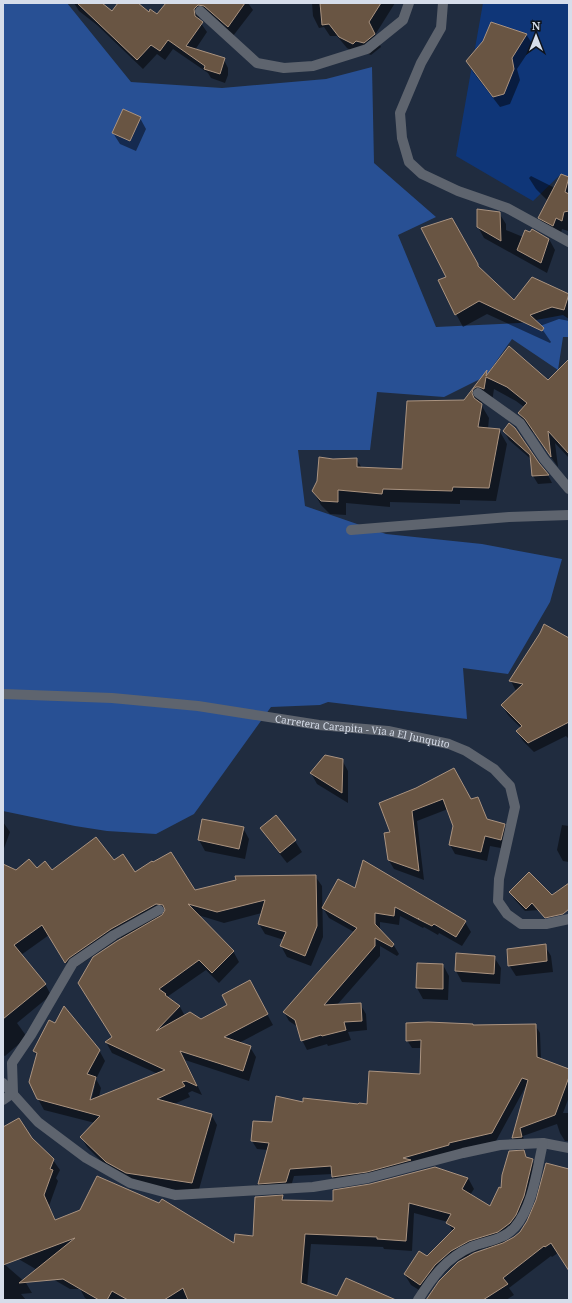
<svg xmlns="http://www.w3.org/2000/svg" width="572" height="1303" font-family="'Noto Serif',serif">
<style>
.green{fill:#0f3678}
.forest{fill:#285094}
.shadow{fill:#0007;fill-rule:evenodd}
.building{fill:#695543;stroke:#aa9380}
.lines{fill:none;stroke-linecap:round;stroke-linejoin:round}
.street{stroke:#5e646e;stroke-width:10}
.labels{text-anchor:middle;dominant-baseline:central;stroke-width:3.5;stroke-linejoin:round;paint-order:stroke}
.street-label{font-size:10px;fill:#d6ddea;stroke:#0f141d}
</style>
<rect width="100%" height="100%" fill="#202c3f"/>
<path class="green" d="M483,3H569V183L560,175L533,201L456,156Z"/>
<path class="forest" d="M3,3H67L131,82L222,88L326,79L372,67L374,163L436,217L398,235L436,327L520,323L563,315L569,319V337H563L558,370L512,339L486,376L444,397L377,392L370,450H298L305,506L386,534L482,544L562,559L550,602L508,674L463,668L467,719L328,702L320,705L271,707L194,814L156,834L107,831L75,826L3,811Z"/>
<path class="shadow" d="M74,3H100L112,12L119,3H137L149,13L157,16L167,3H248L253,10L233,36L203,14L198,19L207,32L195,50L223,58L228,68V75L225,83L211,78L208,73L173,49L165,60L157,54L143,69L97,25L79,11Z
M312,3H395L375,35L381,47L371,55L363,52L360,56L347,48L337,36H330L324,27L319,28L313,16Z
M526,34L533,45L517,69L520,80L510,104L500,107L473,72L467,61Z
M140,118L146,129L136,151L120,144L113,133Z
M562,175L569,178V228L568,231L562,229L560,236L546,229L539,218L548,201L536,189L529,178L531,176L555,188Z
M499,213L506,224V230L523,237L549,239L555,250L547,273L484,238L478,227Z
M451,220L480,270L514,301L568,295L569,321L559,319L540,326L551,342L550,343L487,314L463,327L456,314L447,277Z
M569,360V458L555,443L558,467L534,433L527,427L519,414L524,407L516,401L494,389L492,402L486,400L480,403L489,418L488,429L499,430L507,444L496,501L460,500V504L390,502V507L346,503V515L330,514L321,505L313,491L333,460L356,459L362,468L403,470L465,401L487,372L488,375L548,382Z
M509,425L548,475L552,483L538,484L533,476L532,460L509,440L504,431Z
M569,640V739L566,736L534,752L523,741L517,731L521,728L508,715L502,705L516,691L511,681Z
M342,760L348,771V803L317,784L311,773Z
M417,789L471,800L478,798L488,821L504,825L510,834L506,849L490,846L487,861L455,854L450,845L454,826L448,809L417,821L424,880L394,869L388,859L391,833Z
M276,817L295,841L302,852L287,863L268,839L262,828Z
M203,820L243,828L249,839L245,859L205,851L199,840Z
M3,822L10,832L3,851Z
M562,825L569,826V862L563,861L557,850Z
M113,862L135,873L195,891L315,876L322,886L323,937L311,966L287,957L281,946L284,940L265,934L259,924L262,913L224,923L198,915L233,951L239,962L219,983L206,970L167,997L168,999L180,1007L185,1016L201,1021L255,992L273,1025L239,1043L250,1047L256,1057L249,1081L185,1060L202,1095L192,1091L188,1093L190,1097L174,1104L211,1114L217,1125L198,1193L132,1183L113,1173L87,1147L81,1137L95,1123L44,1110L38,1099L37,1057L34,1051L99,1050L105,1061L96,1079L101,1088L99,1097L158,1074L112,1053L106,1042L113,1038L121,937L75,968L72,972L49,935L21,955L45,984L51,995L17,1023L27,1037L5,1056L3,1055V865L16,871L37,869L52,871ZM93,1085H95L90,1105L88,1104Z
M569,884V908L525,911L515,900L510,892L552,896Z
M356,889L465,922L471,932L462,946L439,933L438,935L424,927L423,928L400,916L399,925L380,922V930L393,944L399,954L397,956L380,946V956L337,1005L360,1004L366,1014L367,1030L348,1032L351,1040L328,1046L327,1044L307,1050L302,1040L298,1027L289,1021L284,1012L354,932L329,918L323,908Z
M545,946L551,956L553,972L516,976L509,965Z
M494,957L501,968L500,984L462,982L456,971Z
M418,964L443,965L449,976L448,1000L423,999L417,988Z
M535,1025L540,1033L541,1060L569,1070V1097L563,1113H569V1141H565L560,1133L557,1124L523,1136L525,1145L518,1146L513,1138L527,1084L496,1141L338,1185L333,1177V1174L294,1176L290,1190L264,1191L259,1184L268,1150L257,1149L252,1141L273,1123L304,1103L368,1106L421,1076V1048H412L407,1040L473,1026Z
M3,1128L31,1139L53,1160L60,1170L56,1178L58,1181L49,1206L56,1221L235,1244L254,1237L282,1196L285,1201L335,1202L468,1178L474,1189L470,1195L490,1207L502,1189L524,1151L528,1159L532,1160L538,1171L521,1226L516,1233L501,1244L509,1241L521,1232L569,1170V1270L558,1253L552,1257L551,1256L509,1288L514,1295L506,1300H427L466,1258L465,1257L456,1262L441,1276L427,1295L411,1285L405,1275L427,1258L453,1232L448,1222L414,1213L412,1251L384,1249L383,1247L311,1244L307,1287L337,1298L378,1300H189V1298L186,1300H88L85,1298L80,1289H70L3,1250ZM487,1247L488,1249L470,1255L469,1254Z
M3,1263L26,1283L32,1293L21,1294L26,1300H3Z"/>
<path class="building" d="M77,3H102L112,11L118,3H138L149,12L150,9L157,14L166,3H245L228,27L204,6L198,5L194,9L195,16L203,22L186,46L225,58L220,74L204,69L205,66L168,40L160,51L151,45L137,60Z
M320,3H381L369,22L375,34L364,43L356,41L353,44L339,37L329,24L322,25Z
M491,22L527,34L512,58L514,69L504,94L493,97L466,61L483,41Z
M123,109L141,117L130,141L112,133Z
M561,174L569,177L565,192L569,194V211L564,212L562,221L556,218L553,226L538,218Z
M477,209L500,212L501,241L477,227Z
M452,218L478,264V266L514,300L532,277L569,294L564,310L552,307L530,315L544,328L542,331L479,301L455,315L438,280L446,277L421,228Z
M532,229L549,239L541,263L517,250L525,230L530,232Z
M509,346L548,380L569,359V454L548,431L551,457L525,419L518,413L527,403L507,387L486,377L484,389L479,387H476L473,389L472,393L474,398L482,404L478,427L500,429L489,488L453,487L452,491L383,489L382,494L338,490V502L321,501L312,491L317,481L319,457L333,459L357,458V467L402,469L407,401L464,400L487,370L486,376Z
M509,423L515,428L539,463L549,475L532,476L530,455L503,431Z
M544,624L569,638V722L528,743L516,731L522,726L501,705L523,684L509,681L540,633Z
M325,755L343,759L342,793L310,773Z
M454,768L471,799L478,797L487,819L505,824L501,840L485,836L481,852L449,845L453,826L443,799L412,811L419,871L388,860L384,833L390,832L379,803L416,788Z
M276,815L296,840L280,853L260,828Z
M202,819L244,827L239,849L198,840Z
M96,837L114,860L123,854L135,872L152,861L153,862L171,852L195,890L236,880L235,876L316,875L317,926L305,956L280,946L286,932L258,924L265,900L217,912L188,904L234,951L212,973L199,960L159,989L166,994L165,995L180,1006L156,1031L190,1012L201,1019L227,1005L222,995L250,980L268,1014L224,1037L251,1046L243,1071L180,1051L197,1086L186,1081L182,1082L185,1086L157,1099L212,1114L192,1183L126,1173L106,1162L80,1137L100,1116L37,1099L29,1082L37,1053L33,1051L49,1020L55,1023L64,1006L100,1050L87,1074L96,1077L90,1100L165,1070L105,1042L112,1037L78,983L93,957L117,941L162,915L165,910L163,905L156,904L111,929L69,958L65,963L42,925L14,945L46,984L3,1019V864L16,870L29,859L37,868L45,861L52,870Z
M363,860L466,921L456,937L434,924L432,926L418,919L419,918L418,919L395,907L394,916L375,913V924L394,944L392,947L375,938V946L324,1005L361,1003L362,1021L344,1022L346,1030L322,1036L321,1035L301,1041L295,1020L283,1012L357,928L322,908L338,879L355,888Z
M529,872L552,895L569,883V909L563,914L545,918L532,903L526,909L509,892Z
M546,944L547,961L508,966L507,949Z
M456,953L495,956L494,974L455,971Z
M417,963L443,964V989L416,988Z
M428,1022L473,1024V1025L536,1024L537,1057L569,1069V1077L555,1115L520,1128L522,1137L512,1138L528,1080L522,1078L492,1133L449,1143V1145L403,1158L411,1160L367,1172L332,1177L331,1166L290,1169L286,1182L258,1184L269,1143L251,1141L253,1121L272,1122L276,1096L303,1102V1098L358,1104L359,1103L367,1104L369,1071L420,1074L421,1040L406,1041V1023Z
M19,1118L32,1138L54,1159L50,1169L53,1170L44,1195L55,1220L80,1210L97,1176L159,1203L162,1199L234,1243L235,1234L253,1236L255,1197L283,1195L282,1200L333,1201V1190L370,1184L435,1167L468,1178L462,1189L490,1206L499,1187L501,1188L502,1175L509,1151L524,1150L526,1157L533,1159L524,1196L516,1215L510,1223L498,1232L469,1241L451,1251L435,1265L420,1285L404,1274L419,1251L427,1256L455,1228L446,1223L451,1214L409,1203L406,1241L377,1239V1237L305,1234L301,1283L337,1296L346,1278L396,1300H188L183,1288L164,1300H128L112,1291L107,1300H99L63,1279L19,1283L75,1238L3,1265V1127Z
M546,1163L569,1169V1271L551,1243L545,1247L544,1246L503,1278L508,1284L483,1300H426L439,1281L458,1262L474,1253L503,1243L514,1237L520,1232L527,1221L536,1200Z"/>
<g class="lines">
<g class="street">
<path d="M443,3L441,28L421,63L400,113L402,138L409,162L422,174L458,191L507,208L569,242"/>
<path d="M200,11L257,63L284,68L313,66L367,49L403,20L409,3"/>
<path d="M478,393L520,423L544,459L569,489"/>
<path d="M351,530L509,517L569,515"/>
<path id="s1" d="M3,694L112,698L198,706L319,725L388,731L449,744L466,751L494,769L510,786L515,807L499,879L498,901L507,914L521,924H546L569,919"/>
<path d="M3,1083L38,1122L86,1158L130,1183L175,1195L313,1187L368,1178L463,1153L500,1145L543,1143L569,1148"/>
<path d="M3,1100L13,1093L12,1063L31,1035L73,963L114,935L159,910"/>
<path d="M418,1300C432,1278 446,1258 471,1247C486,1241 504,1240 515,1227C533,1206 537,1169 543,1143"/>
</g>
</g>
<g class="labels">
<g class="street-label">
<text stroke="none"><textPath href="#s1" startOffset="362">Carretera Carapita - Vía a El Junquito</textPath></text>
</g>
</g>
<rect width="572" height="1303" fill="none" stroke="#d6ddea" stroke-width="8"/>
<g transform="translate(536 36)" stroke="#0f141d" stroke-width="3" paint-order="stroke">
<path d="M0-3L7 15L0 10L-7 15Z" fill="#d6ddea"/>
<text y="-6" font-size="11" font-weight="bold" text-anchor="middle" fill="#d6ddea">N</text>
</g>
</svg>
